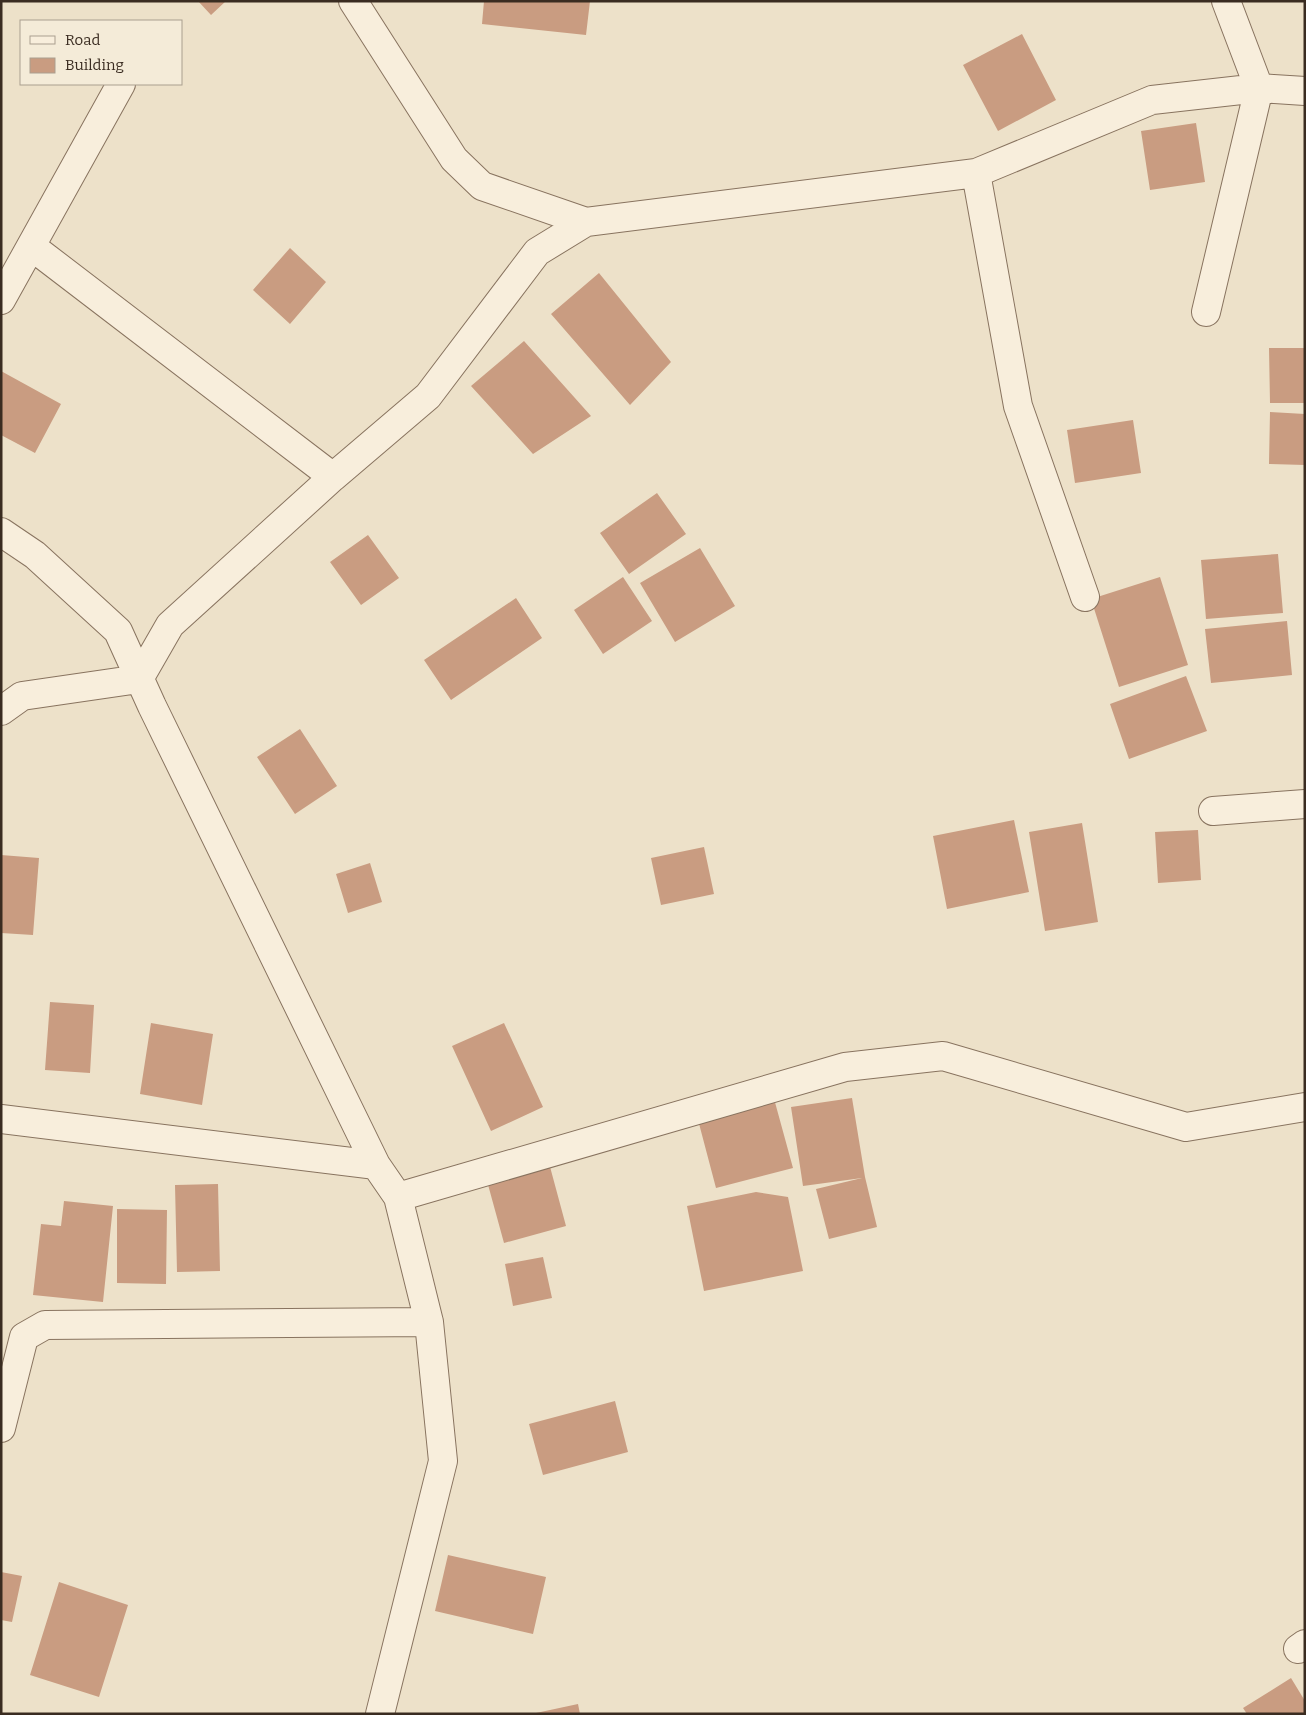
<svg xmlns="http://www.w3.org/2000/svg" width="1306" height="1715" font-family="Bitter,serif">
<style>
.building{fill:#c99c81}
.lines{fill:none;stroke-linecap:round;stroke-linejoin:round}
.minor-casing{stroke:#88735f;stroke-width:30}
.minor{stroke:#f8eedc;stroke-width:28}
</style>
<rect width="100%" height="100%" fill="#ede1c9"/>
<path class="building" d="M198,1H226L211,15Z
M484,1H590L586,35L482,24Z
M1022,34L1056,100L998,131L963,65Z
M1196,123L1205,182L1150,190L1141,131Z
M290,248L326,282L290,324L253,290Z
M599,273L671,362L630,405L551,314Z
M524,341L591,416L533,454L471,386Z
M1269,348H1305V403H1270Z
M1,371L61,404L35,453L1,435Z
M1270,412L1305,414V465L1269,464Z
M1133,420L1141,473L1075,483L1067,430Z
M657,493L686,534L629,574L600,533Z
M368,535L399,578L361,605L330,562Z
M700,548L735,606L675,642L640,583Z
M1278,554L1283,613L1206,619L1201,560Z
M623,577L652,621L603,654L574,610Z
M1160,577L1188,665L1119,687L1091,599Z
M516,598L542,638L451,700L424,660Z
M1287,621L1292,675L1211,683L1205,629Z
M1186,676L1207,731L1129,759L1110,704Z
M300,729L337,786L295,814L257,757Z
M1014,820L1029,892L947,909L933,836Z
M1082,823L1098,922L1045,931L1029,832Z
M1198,830L1201,880L1158,883L1155,832Z
M704,847L714,894L661,905L651,858Z
M1,855L39,858L33,935L1,933Z
M370,863L382,902L348,913L336,874Z
M50,1002L94,1005L90,1073L45,1070Z
M151,1023L213,1034L202,1105L140,1094Z
M504,1023L543,1107L491,1131L452,1046Z
M773,1095L793,1168L716,1188L697,1116Z
M852,1098L865,1177L877,1227L829,1239L816,1189L862,1178L803,1186L791,1107Z
M549,1163L566,1226L504,1243L487,1181Z
M218,1184L220,1271L177,1272L175,1185Z
M756,1192L788,1197L803,1271L704,1291L687,1206Z
M64,1201L113,1206L103,1302L33,1295L41,1224L61,1226Z
M117,1209L167,1210L166,1284L117,1283Z
M543,1257L552,1298L513,1306L505,1264Z
M615,1401L628,1452L543,1475L529,1424Z
M448,1555L546,1577L533,1634L435,1611Z
M1,1572L22,1576L12,1622L1,1620Z
M59,1582L128,1605L99,1697L30,1675Z
M1291,1678L1305,1701V1714H1247L1243,1708Z
M578,1704L580,1714H536V1713Z"/>
<g class="lines">
<defs>
<path id="minor" d="M353,1L454,159L482,186L586,222
M976,173L1018,406L1085,597
M31,246L333,477
M1,300L121,84
M1206,312L1259,88L1226,1
M1,532L35,555L118,631L152,706L376,1165L398,1197L429,1322L443,1461L380,1714
M139,679L170,625L333,477L428,396L537,252L586,222L976,173L1152,100L1259,88L1305,91
M1,711L22,696L139,679
M1213,811L1305,804
M1,1119L376,1165
M398,1197L845,1067L943,1056L1186,1127L1305,1107
M1,1428L24,1337L45,1325L429,1322
M1298,1649L1305,1644"/>
</defs>
<use href="#minor" class="minor-casing"/>
<use href="#minor" class="minor"/>
</g>
<rect width="1306" height="1715" fill="none" stroke="#3a2c21" stroke-width="5"/>
<rect x="20" y="20" width="162" height="65" fill="#f4ebd8" stroke="#aa9f8f"/>
<rect x="30" y="36" width="25" height="8" fill="#f8eedc" stroke="#aa9f8f"/>
<text x="65" y="45" font-size="15" fill="#3a2c21">Road</text>
<rect x="30" y="58" width="25" height="15" fill="#c99c81" stroke="#aa9f8f"/>
<text x="65" y="70" font-size="15" fill="#3a2c21">Building</text>
</svg>
